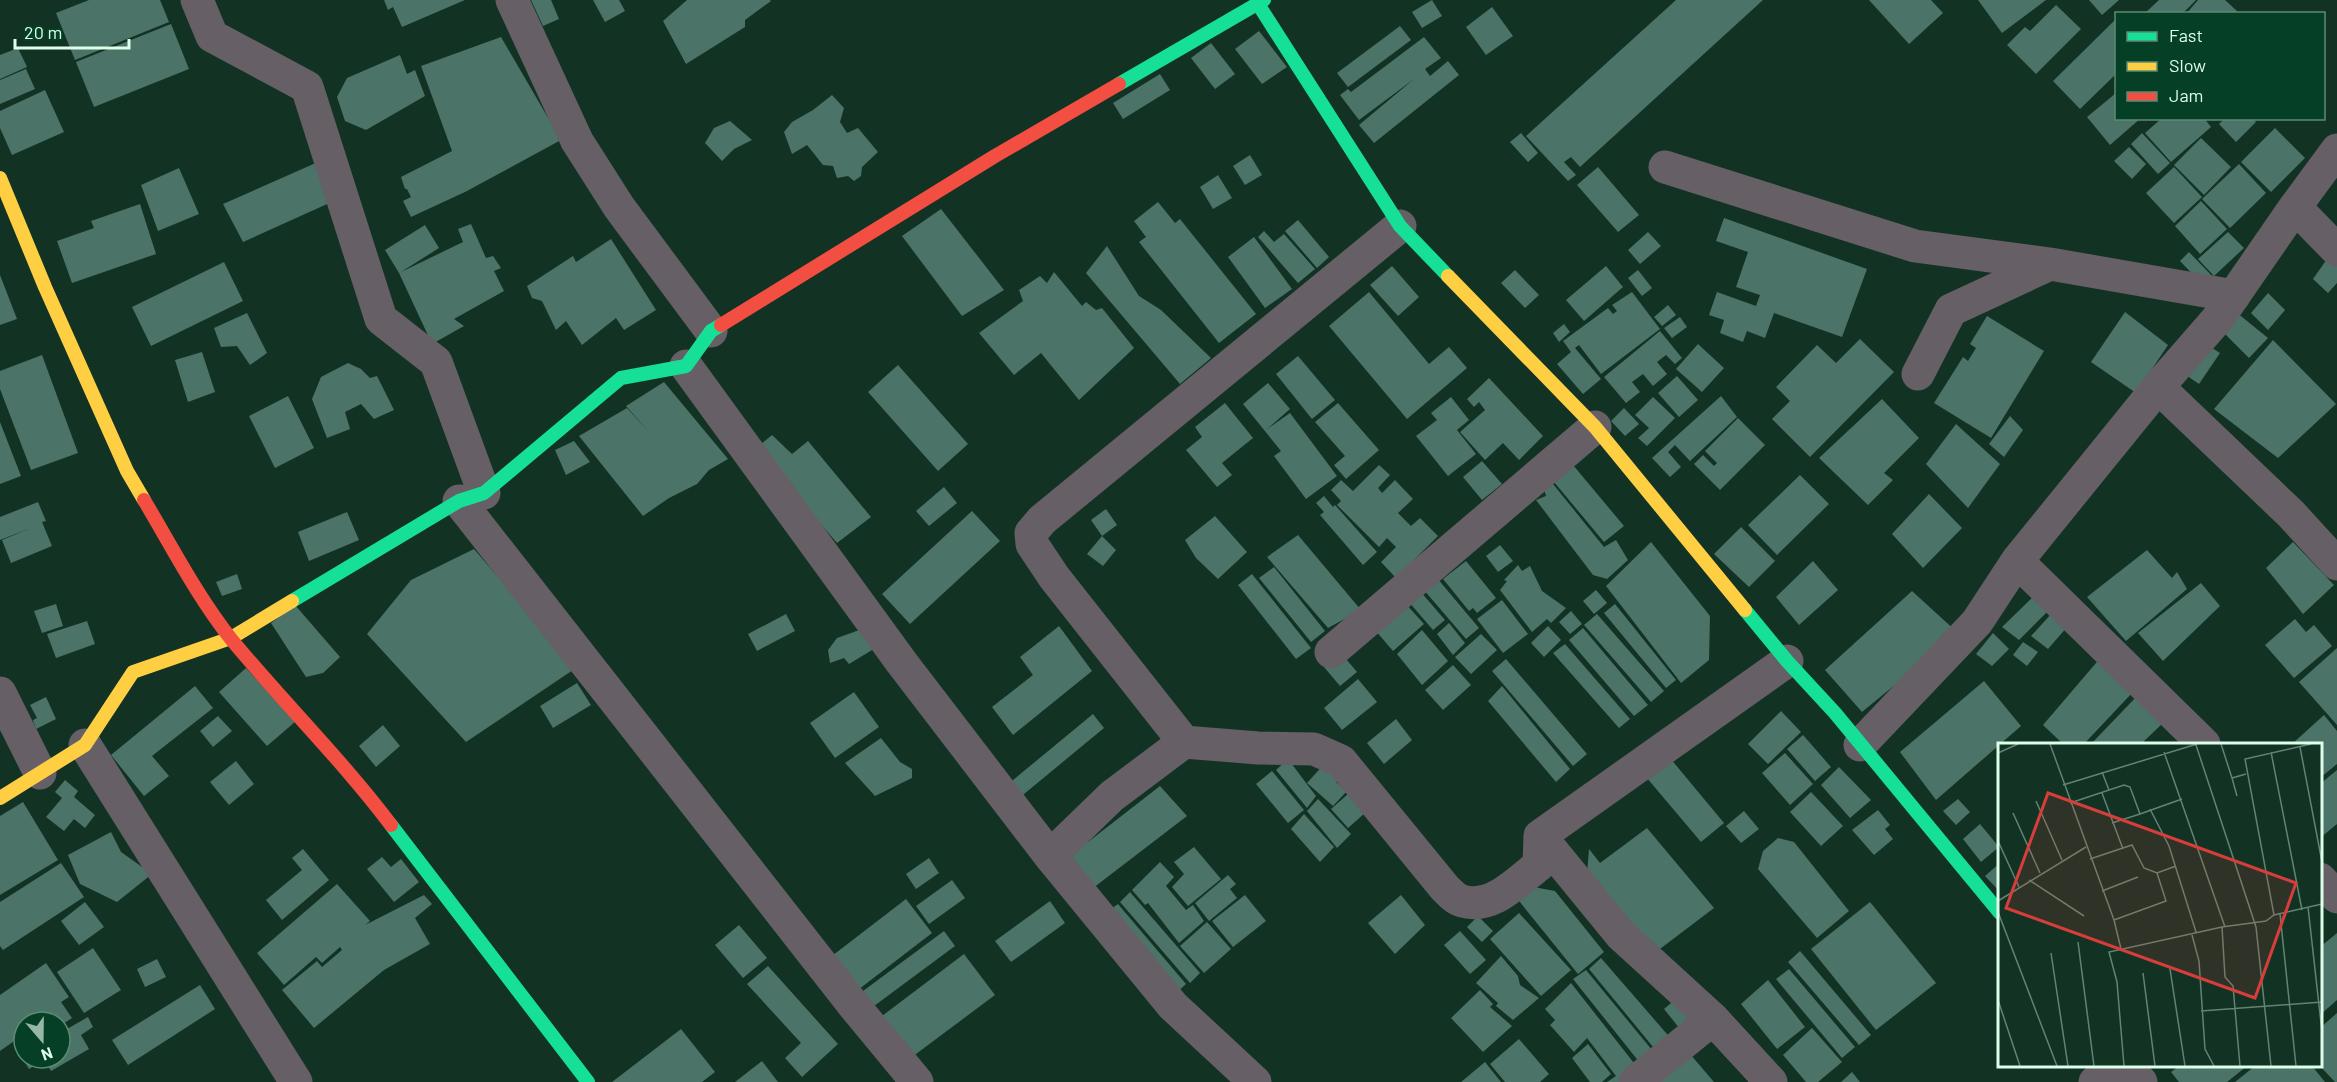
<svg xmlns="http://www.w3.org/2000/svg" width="2337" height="1082" font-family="Barlow,sans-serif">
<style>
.building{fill:#4c7368}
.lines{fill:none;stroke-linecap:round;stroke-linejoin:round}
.street{stroke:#665f65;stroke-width:33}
.fast{stroke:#16e098;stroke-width:14}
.slow{stroke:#ffcf43;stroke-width:14}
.jam{stroke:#f24e42;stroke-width:14}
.inset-road{fill:none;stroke:#638473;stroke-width:1.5}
.view{fill:#d73e3b;fill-opacity:0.15;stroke:#d73e3b;stroke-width:3}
.inset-edge{fill:none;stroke:#ddffe9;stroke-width:3}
</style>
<rect width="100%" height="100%" fill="#123224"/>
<path class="building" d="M89,0H160L169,22L75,60L56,13Z
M384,0H465L402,27L393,7L388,10Z
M531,0H551L559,19L543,26Z
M593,0H619L625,11L605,22Z
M687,0H770L771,1L745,20V27L686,64L663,21Z
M1432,0L1442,16L1422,28L1412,12Z
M1676,0H1763L1580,167L1571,157L1564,162L1576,175L1568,181L1526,136Z
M1869,0H1931L1943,13L1909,44Z
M1978,0H2046L2002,33Z
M2089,0H2119L2102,15Z
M2159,0H2196L2182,14H2144Z
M2198,0H2225L2237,11L2234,14H2186Z
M2056,5L2081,29L2036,74L2007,45L2025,27L2030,31Z
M1492,7L1513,36L1486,55L1466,27Z
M2116,19V74L2080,109L2053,81Z
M171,24L189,69L94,107L76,62Z
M1400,26L1411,40L1348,87L1337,73Z
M1259,31L1287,67L1262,84L1235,49Z
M501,37L561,140L465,192L411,217L403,201L411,197L407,189H405L401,177L452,151L421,66Z
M1424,37L1441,58L1425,69L1430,76L1448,61L1459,75L1374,143L1359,125L1414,79L1359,120L1340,95L1348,89L1351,92Z
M1211,43L1235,74L1215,89L1191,58Z
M18,48L27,67L0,79V55Z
M400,55L407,74L415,70L425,96L366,130L345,121L337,97L347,78Z
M26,69L35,89L0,104V80Z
M1160,74L1170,90L1123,119L1113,103Z
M45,90L64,132L12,155L0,128V111Z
M2116,93V118H2141L2110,145L2087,117Z
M832,95L844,108L840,122L847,133L858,128L878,152L862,167L861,176L854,181L848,176L837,178L833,166L823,165L807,145L792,154L784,132L792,122L813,110Z
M2162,118H2204L2211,127L2171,162L2145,133Z
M2225,118H2253L2256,122L2236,142L2219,124Z
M730,121L752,140L734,149L722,161L705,143L714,128Z
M2275,128L2305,158L2271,192L2241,162Z
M1521,133L1538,153L1528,162L1510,142Z
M2142,133L2170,163L2158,174L2131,144Z
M2201,138L2231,167L2204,195L2174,165Z
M2129,147L2146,164L2132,179L2114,161Z
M1250,155L1262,175L1245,185L1233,166Z
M318,162L336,200L243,242L223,204Z
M2239,164L2266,193L2230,228L2202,199Z
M1598,167L1639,215L1618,232L1577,185Z
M2174,167L2202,197L2174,223L2146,193Z
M179,168L199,214L158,231L141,185Z
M1218,175L1232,198L1213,209L1200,187Z
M2201,201L2227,229L2200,254L2175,226Z
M1158,202L1175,223L1180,219L1256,314L1219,343L1139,242L1146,237L1134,221Z
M140,204L156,254L72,283L57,241L94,228L91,221Z
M941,209L1004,290L962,316L902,236Z
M1724,218L1867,269L1842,337L1774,313L1765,338L1747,331L1743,342L1720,333L1724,320L1709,315L1717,292L1756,306L1760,295L1736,287L1748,252L1716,241Z
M1298,220L1329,257L1317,268L1285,231Z
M471,224L486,258L493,256L501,268L494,271L504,291L454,319L464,326L432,344L399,273L385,250L425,225L439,248L401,272L463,242L458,229Z
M1264,231L1274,242L1284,234L1315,269L1298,283L1258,237Z
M1648,232L1661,246L1640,264L1628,250Z
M2228,232L2244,248L2214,276L2198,259Z
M1254,237L1292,289L1265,308L1228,257Z
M611,239L656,310L624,330L616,318L582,345L566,321L556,330L542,301L532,298L527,286L573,256L576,262Z
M1107,246L1139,296L1161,310L1211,358L1180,384L1086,273Z
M2189,252L2213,277L2204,286L2180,261Z
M2327,259L2337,266V283L2328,293L2313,279Z
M224,262L243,301L151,346L132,307Z
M1392,266L1419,297L1398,316L1370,285Z
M1606,266L1623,287L1584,321L1566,300Z
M1515,270L1539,295L1525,308L1501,283Z
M1638,270L1652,288L1642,296L1628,278Z
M1054,272L1082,306L1086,302L1096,310L1102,308L1134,348L1079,400L1041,353L1014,375L979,333L1023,301L1019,290L1040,276L1047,283Z
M0,275L17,319L0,325Z
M1369,292L1429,364L1449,347L1467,368L1407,419L1329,326Z
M1632,292L1660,329L1601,374L1579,345L1575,348L1601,379L1583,394L1557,364L1571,352L1563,341L1608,308L1613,314L1617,311L1612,305Z
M2268,293L2285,310L2268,330L2251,313Z
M1668,305L1676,315L1662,326L1654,317Z
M2231,308L2268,338L2249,358L2217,326Z
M2125,312L2168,345L2136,393L2091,362Z
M247,313L267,353L250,365L237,346L221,347L214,328Z
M1987,316L2044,351L1991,438L1934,403L1963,357L1968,361L1976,348L1970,344Z
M1680,317L1687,327L1672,338L1664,328Z
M1564,324L1570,332L1559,342L1553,333Z
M1660,331L1682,358L1675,364L1666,355L1657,362L1667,374L1653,386L1643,374L1632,382L1640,392L1626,403L1604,377Z
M1860,339L1894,372L1810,457L1772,419L1790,401L1776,387L1817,345L1836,363Z
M2273,340L2336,404L2278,458L2214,409Z
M1698,344L1724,368L1702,392L1676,369Z
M2206,344L2220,353L2199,384L2183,373Z
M202,352L215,392L188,402L175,360Z
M42,355L78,453L31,470L0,389V371Z
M1298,356L1335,400L1312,419L1276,374Z
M348,363L361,369L370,378L377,376L394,410L374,419L361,404L345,412L350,429L327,438L312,399L321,377Z
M898,365L968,444L938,471L868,392Z
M1677,376L1698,400L1679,417L1658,393Z
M1489,378L1543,436L1519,460L1503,443L1485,460L1460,432L1485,410L1479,402L1474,407L1467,399Z
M664,382L728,459L709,470L697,484L669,498L643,516L579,436L627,408L649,432L626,406Z
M1268,383L1290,409L1267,429L1290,413L1337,476L1306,499L1274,456L1281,451L1243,404Z
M288,396L314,448L275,468L249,416Z
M1721,396L1737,417L1690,461L1675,445L1668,452L1681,467L1670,477L1652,458Z
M1451,397L1469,420L1457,430L1476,454L1448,476L1416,436L1437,420L1431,413Z
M1653,397L1675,418L1647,446L1638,438L1649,428L1635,415Z
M1882,399L1919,438L1884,473L1893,480L1868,505L1819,458Z
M1225,403L1253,438L1222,463L1232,475L1217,487L1186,450L1202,437L1195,427Z
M1338,403L1379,450L1346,479L1334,465L1345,456L1315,422Z
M1624,408L1639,424L1625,436L1611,421Z
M2010,416L2023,430L2004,457L1989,444Z
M1738,418L1765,445L1720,490L1694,464L1703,455L1714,466L1717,463L1705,451Z
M0,422L21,476L0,484Z
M1956,424L2000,464L1968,508L1926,464Z
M772,435L792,454L808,441L871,517L837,543L756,448Z
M574,441L590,462L566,475L555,450Z
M1482,461L1502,484L1482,500L1463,477Z
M1379,465L1390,475L1378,488L1382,493L1395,480L1413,499L1398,513L1411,526L1420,518L1438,536L1396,578L1381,562L1396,547L1387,538L1379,547L1337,505L1341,501L1331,490L1341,480L1353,491Z
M1573,465L1624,526L1604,542L1554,482Z
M1800,475L1829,504L1777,555L1748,525Z
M1553,484L1604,547L1616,540L1628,560L1607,579L1593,575L1536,500L1546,496L1544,489Z
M944,487L957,503L929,526L916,511Z
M1929,494L1962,528L1923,568L1892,534Z
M1324,496L1333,507L1335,505L1377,552L1363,565L1320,515L1324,512L1316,503Z
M38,502L46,521L42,522L52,546L11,563L2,540L31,528L0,540V517Z
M1106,509L1117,525L1102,536L1091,520Z
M972,511L1000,541L910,624L882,594Z
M347,512L359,540L309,561L298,532Z
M1215,516L1247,552L1218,579L1196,558L1185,540Z
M1741,527L1775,561L1749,587L1714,554Z
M1298,535L1361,610L1328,628L1267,557Z
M1102,536L1116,550L1103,566L1087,554Z
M1651,542L1710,616L1709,660L1681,683L1606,586Z
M2293,542L2334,585L2303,614L2266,568Z
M1500,545L1513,561L1498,572L1486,556Z
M474,549L576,668L466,742L367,634L411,580Z
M2147,550L2172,578L2177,572L2187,589L2126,641L2087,597Z
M1466,561L1496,598L1477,613L1473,608L1469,611L1443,579Z
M1813,561L1838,590L1799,625L1776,597Z
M1518,565L1522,571L1530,566L1542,591L1566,608L1551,623L1547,619L1532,632L1500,590L1507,581L1504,580Z
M1274,567L1325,631L1311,642L1259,578Z
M237,574L242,589L222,596L216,582Z
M1252,574L1311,648L1296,659L1238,585Z
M1437,578L1479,628L1466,639L1423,589Z
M2201,583L2220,606L2163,661L2138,633Z
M1596,590L1607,603L1594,614L1583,601Z
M1420,591L1445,620L1433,630L1408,601Z
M1912,591L1958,633L1862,712L1825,670Z
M2035,595L2049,610L2019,640L2002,627Z
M1502,600L1528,634L1503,653L1477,619Z
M1405,603L1424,624L1393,651L1375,630Z
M56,604L63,626L42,633L34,611Z
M1615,604L1676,680L1666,688L1604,613Z
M295,605L340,657L323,673L306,677L271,623Z
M1571,611L1582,624L1570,634L1559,622Z
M2053,612L2068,626L2048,649L2031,636Z
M786,614L795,631L757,651L748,634Z
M1597,614L1664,691L1651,702L1584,625Z
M2295,619L2306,632L2314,625L2332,646L2294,678L2265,645Z
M87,621L95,644L56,658L47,634Z
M1449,623L1465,643L1453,655L1437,634Z
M1059,626L1092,671L1013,735L992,707L1033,675L1020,657Z
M1548,626L1561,640L1544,657L1531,643Z
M865,628L877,647L849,664L844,658L830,663L828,650L837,638Z
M1583,628L1648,705L1634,716L1569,640Z
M1422,630L1448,661L1422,685L1397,654Z
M1993,633L2009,649L1992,666L1976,654Z
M1481,634L1497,650L1471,674L1455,657Z
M2023,642L2038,652L2027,666L2013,655Z
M1565,644L1630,719L1619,728L1553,653Z
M2337,648V725L2299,682Z
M1341,653L1357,672L1340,686L1324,667Z
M2102,656L2132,693L2084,744H2063L2043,725Z
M1506,659L1587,754L1573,766L1492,671Z
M1453,665L1471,685L1443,710L1425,690Z
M246,668L295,722L267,746L219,692Z
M1358,679L1377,702L1342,730L1324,708Z
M1984,681L2021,726L1936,800L1900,752Z
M577,683L591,705L553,728L540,706Z
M195,686L213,708L152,756L169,776L144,796L111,755Z
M1502,686L1570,769L1556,782L1488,701Z
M854,692L879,727L835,758L810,723Z
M2139,694L2162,724L2141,744H2091Z
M46,697L56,719L36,729L33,720L37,718L30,705Z
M1781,711L1801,732L1768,764L1748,744Z
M1093,714L1104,728L1018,799L1007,785Z
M2324,715L2337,731V764L2320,778V744H2292Z
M218,716L232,731L213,747L200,731Z
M1396,719L1412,740L1384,764L1367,743Z
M383,725L400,746L376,767L359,746Z
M1803,735L1831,767L1815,781L1787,749Z
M881,738L900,762L912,769V778L875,796L845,763Z
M1665,752L1724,823L1701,842L1641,771Z
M1785,753L1813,784L1790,805L1762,773Z
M1288,759L1316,796L1307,808L1276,770Z
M236,761L254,784L229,805L210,782Z
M1326,762L1340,776L1336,782L1347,791L1333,806L1307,783Z
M1839,767L1871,800L1850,818L1821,785Z
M2337,770V824L2320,838V784Z
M1272,771L1304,810L1288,823L1256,784Z
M65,780L78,791L74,797L95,815L85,828L74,819L64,831L46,817L62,798L55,792Z
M1160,786L1187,816L1084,895L1061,863Z
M1811,792L1843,826L1821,846L1790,812Z
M1348,794L1365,813L1348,828L1331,809Z
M1318,799L1351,834L1337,848L1307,811Z
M1958,799L1970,812L1956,825L1943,811Z
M23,802L58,860L0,895V816Z
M1878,810L1890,825L1885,829L1893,839L1874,855L1852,830Z
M1744,811L1759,829L1741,843L1726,826Z
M1304,814L1334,847L1320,862L1291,829Z
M1980,824L1999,847L1981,862L1963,839Z
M1647,828L1714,908L1652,955L1586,887L1589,849L1600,863Z
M111,832L121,852L152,874L117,902L80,884L68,855Z
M1778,838L1794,842L1849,911L1817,938L1758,869L1763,851Z
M1194,847L1221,879L1188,906L1172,887L1184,874L1174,862Z
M303,849L329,880L282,920L266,900L302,870L292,858Z
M382,857L391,867L401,859L419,882L394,902L367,869Z
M929,858L939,873L916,889L906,874Z
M1160,862L1174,877L1166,886L1186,910L1193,905L1204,921L1179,943L1148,903L1145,905L1132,890Z
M61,863L84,897L3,950L0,946V902Z
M2000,863V892L1985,876Z
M1228,875L1236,884L1230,889L1237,898L1209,921L1195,903Z
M952,880L965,898L929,924L916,906Z
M337,884L370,921L365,925L424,895L432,904L415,918L430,944L384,970L314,1028L282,990L317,961L322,967L342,950L340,947L322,963L316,957L284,985L257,953Z
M1523,885L1555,891L1604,952L1578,974L1515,896Z
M1130,892L1200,973L1190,983L1120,902Z
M1245,895L1266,921L1233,947L1212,921Z
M1401,895L1425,925L1395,954L1368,923Z
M906,899L932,933L854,993L828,959Z
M1050,901L1065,923L1011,962L995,941Z
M85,902L104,927L79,945L61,921Z
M1870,902L1936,983L1876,1030L1811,949Z
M1118,904L1186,984L1171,998L1101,916Z
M1519,913L1571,970L1541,996L1490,939Z
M1478,916L1493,931L1482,942L1467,927Z
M1207,922L1231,949L1204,973L1180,946Z
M739,925L767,958L743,978L715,945Z
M944,931L955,946L870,1009L859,994Z
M1460,931L1486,960L1470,974L1444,945Z
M2337,933V1000L2320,1015V947Z
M93,948L121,990L84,1013L57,972Z
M1800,951L1871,1035L1859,1045L1788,962Z
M964,954L995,995L912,1057L882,1016Z
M1501,956L1518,976L1520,985L1539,998L1513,1020L1496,1006L1498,1003L1476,983Z
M1601,958L1673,1041L1658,1053L1589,969Z
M157,959L166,977L145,987L137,969Z
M46,963L69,997L61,1002L72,1018L60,1026V1022H24V1034L0,1051V995Z
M768,966L838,1044L802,1077L785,1058L801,1043L747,984Z
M1789,969L1855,1047L1842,1058L1776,979Z
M1586,970L1657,1056L1644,1068L1573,979Z
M1768,980L1805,1027L1777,1049L1741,1004Z
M1571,983L1641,1072L1629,1082H1607L1616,1076L1587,1038L1574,1052L1550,1025L1555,1020L1545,1009Z
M200,985L215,1009L128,1065L112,1040Z
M1480,990L1493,1004L1490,1007L1512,1026L1483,1052L1451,1018Z
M1677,998L1694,1017L1680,1029L1664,1009Z
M2337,1013V1082H2335L2320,1066V1028Z
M88,1017L93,1027L81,1035L89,1049L51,1071L44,1060L29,1069L21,1056L24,1054V1058H60V1033Z
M1812,1028L1842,1062L1818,1082H1806L1783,1055Z
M681,1029L715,1072L702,1082H612Z
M1519,1039L1549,1074L1540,1082H1505L1490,1064Z
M1588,1044L1611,1074L1602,1082H1590L1572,1058Z
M1690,1054L1714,1082H1660Z
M762,1061L778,1082H735Z
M1485,1062L1501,1082H1461Z
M2179,1066H2247L2227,1082H2179L2171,1072Z
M2255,1066H2312L2325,1082H2235Z
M1852,1072L1860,1082H1841Z"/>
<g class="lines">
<path class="street" d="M197,0L212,36L307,87L381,319L436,362L484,493
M512,0L577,141L619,207L711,331
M1665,167L1915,246L2050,264L2234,296
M2295,207L2337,250
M686,366L902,663L1050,856L1173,1006L1255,1082
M1918,374L1951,310L2050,264
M2158,387L2291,514L2337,564
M459,501L855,1007L917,1082
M2017,561L2204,744
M1331,652L1595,427
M0,693L40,773
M1184,742L1054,577L1032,544L1031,533L1042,520L1400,226
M85,745L296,1082
M1860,745L1977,622L2017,561L2158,387L2219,317L2295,207L2337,150
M1540,836L1621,935L1713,1019L1771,1082
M1050,856L1112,796L1184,742L1258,748L1314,749L1341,761L1444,887C1449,892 1455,899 1462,901C1492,910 1517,882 1539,865L1540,836L1787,661
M2320,879L2337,897
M2126,1066L2141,1082
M1635,1082L1713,1019
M2095,1082L2116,1066"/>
<path class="fast" d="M1258,4L1400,226L1448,276
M1119,84L1264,0
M292,601L459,501L484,493L621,378L686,366L711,331L721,325
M1745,610L1787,661L1835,713L2000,913
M391,825L588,1082"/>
<path class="slow" d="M0,178L45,287L127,471L144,500
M1448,276L1595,427L1745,610
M0,798L85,745L133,672L231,638L292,601"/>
<path class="jam" d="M721,325L995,156L1119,84
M144,500C172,547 197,596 231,639C283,702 342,760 391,825"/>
</g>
<g transform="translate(1998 743)">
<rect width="324" height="324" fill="#123224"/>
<path class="inset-road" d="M52,1L116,177L123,206M223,1L234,35L248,31M198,2L258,184L273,323M302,4L324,119M166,9L227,184M273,9L304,167M0,10L20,1M104,29L111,47M234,35L239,53M65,42L199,1M104,50L125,106M38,58L64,117M72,60L126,42L132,44L142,71L184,56M152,66L171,103L198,189M15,70L42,130M114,80L142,71M0,98L21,144M92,116L134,102L146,125L159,130L178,123M31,137L86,173M104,148L140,134M0,158L88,104M310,164L324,289M0,169L59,323M282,171L298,323M276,172L247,16L313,1M116,177L168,158L159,130M224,184L227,234L235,243L242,323M194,192L201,218L207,306L216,323M80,199L96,323M53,210L70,323M172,226L187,323M145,230L157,323M0,257L22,323M203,268L324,259M126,323L119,239L111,209L224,184L268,178L276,172L324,161"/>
<path class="view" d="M50,50L298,140L257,255L8,165Z"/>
<rect width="324" height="324" class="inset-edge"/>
</g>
<rect x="2115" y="12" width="210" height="108" fill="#053f25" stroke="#5b8c73" stroke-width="1.5"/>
<rect x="2127" y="32" width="30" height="9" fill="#16e098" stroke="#5b8c73" stroke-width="1.5"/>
<text x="2169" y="42" font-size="18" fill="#ddffe9">Fast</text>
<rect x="2127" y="62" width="30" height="9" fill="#ffcf43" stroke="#5b8c73" stroke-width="1.5"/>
<text x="2169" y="72" font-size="18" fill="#ddffe9">Slow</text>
<rect x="2127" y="92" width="30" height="9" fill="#f24e42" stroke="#5b8c73" stroke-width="1.5"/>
<text x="2169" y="102" font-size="18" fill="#ddffe9">Jam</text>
<g transform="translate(42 1040) rotate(160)"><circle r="28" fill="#053f25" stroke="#5b8c73" stroke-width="1.5"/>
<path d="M0-4.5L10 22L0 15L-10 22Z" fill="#96b7a4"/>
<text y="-9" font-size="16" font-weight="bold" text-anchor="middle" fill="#ddffe9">N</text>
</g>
<path d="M15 39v9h114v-9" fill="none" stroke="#ddffe9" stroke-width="3"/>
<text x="24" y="39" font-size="18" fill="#ddffe9" stroke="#053f25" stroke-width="4.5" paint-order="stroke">20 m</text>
</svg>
